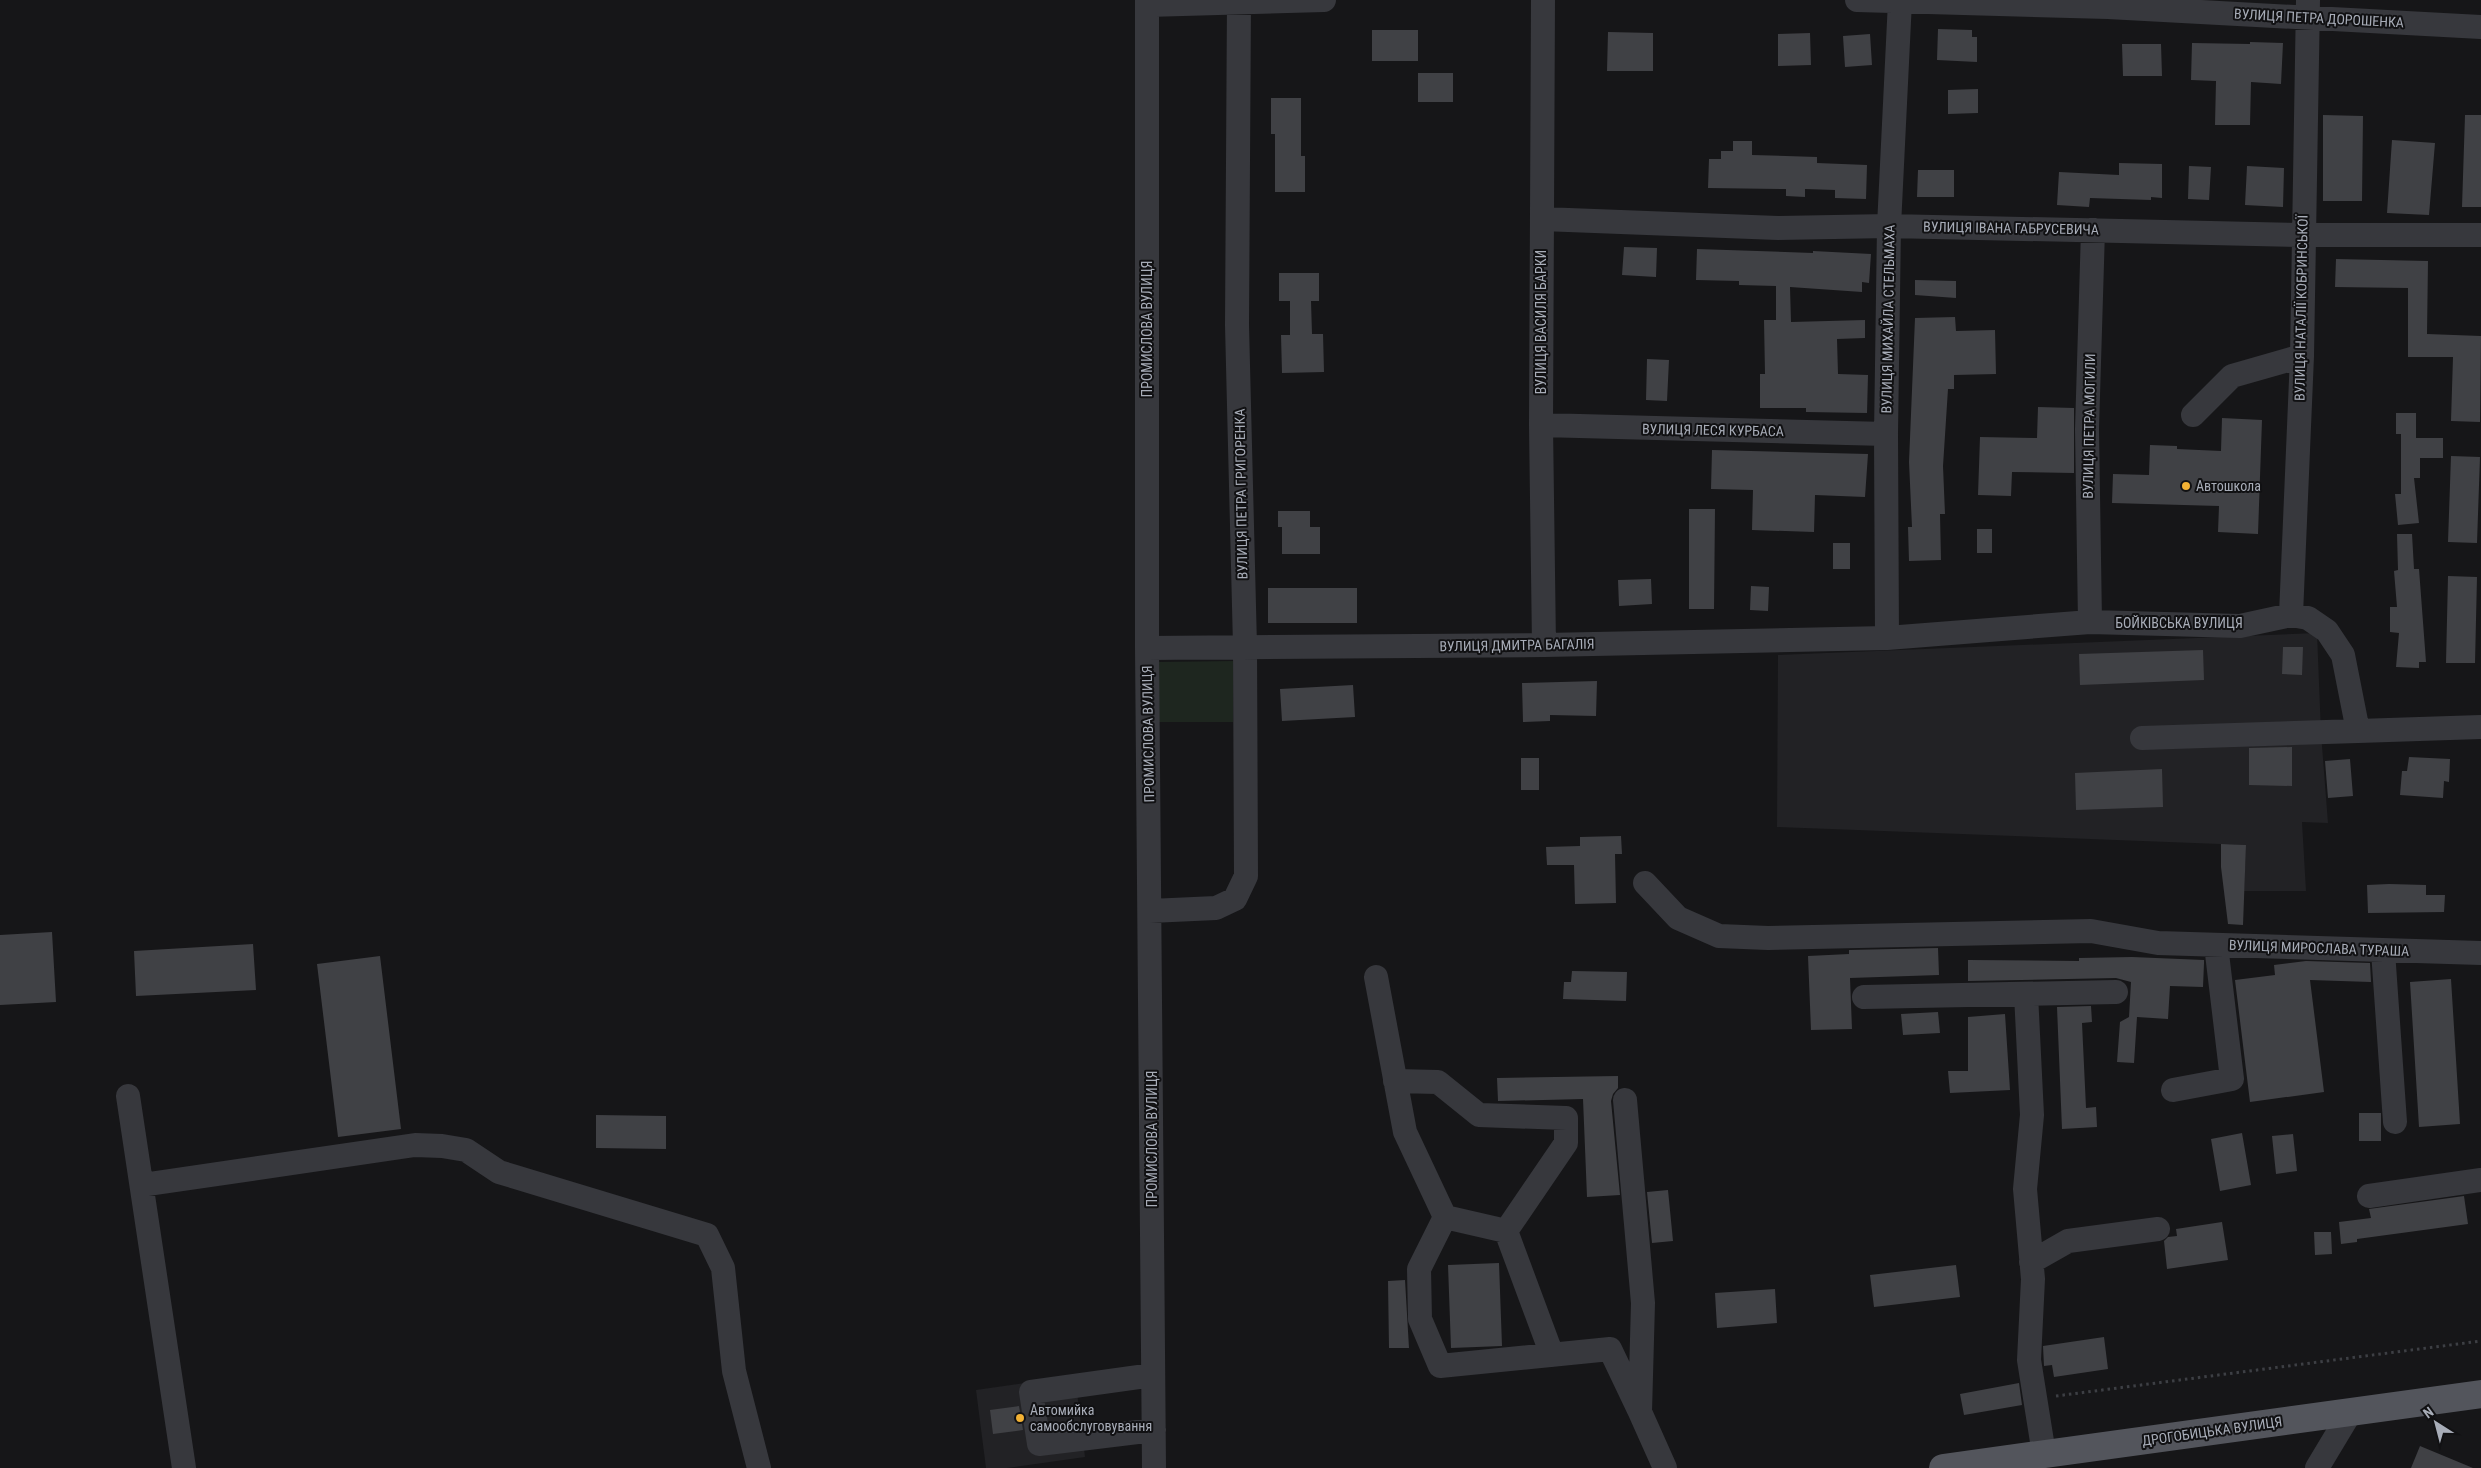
<svg xmlns="http://www.w3.org/2000/svg" width="2481" height="1468" font-family="'Roboto Condensed',sans-serif">
<style>
.built{fill:#222225}
.green{fill:#1e261f}
.building{fill:#404145}
.lines{fill:none;stroke-linecap:round;stroke-linejoin:round}
.path{stroke:#3d3f44;stroke-width:3;stroke-dasharray:2.5 4;stroke-linecap:butt}
.minor{stroke:#37383d;stroke-width:24}
.major{stroke:#53555c;stroke-width:28}
.poi-dot{fill:#f2b134;stroke:#111113;stroke-width:2}
.labels{text-anchor:middle;dominant-baseline:central;stroke-width:4;stroke-linejoin:round;paint-order:stroke}
.street-label{font-size:14px;fill:#a8adb8;stroke:#111113}
.poi-label{font-size:14px;fill:#a8adb8;stroke:#111113;text-anchor:start}
</style>
<rect width="100%" height="100%" fill="#161618"/>
<path class="built" d="M2317,633L2321,733L2328,823L2302,822L2306,891H2244L2246,845L1777,827L1778,655Z
M1075,1376L1085,1457L1007,1468H986L976,1390Z"/>
<path class="green" d="M1233,661V722H1159V662Z"/>
<path class="building" d="M1938,29L1972,30V37H1977V62L1937,60Z
M1372,30H1418V61H1372Z
M1608,32L1653,33V71H1607Z
M1810,33L1811,65L1778,66V34Z
M1870,34L1872,65L1845,67L1843,36Z
M2250,42L2283,43L2281,84L2251,82L2250,125H2215L2216,81L2191,80L2192,43L2250,44Z
M2122,44H2161L2162,76H2123Z
M1418,73H1453V102H1418Z
M1978,89V113L1948,114V90Z
M1271,98H1301V156H1305V192H1275V134H1271Z
M2323,115L2363,116L2362,201H2323Z
M2465,115H2481V207H2462Z
M2392,140L2435,143L2429,215L2387,213Z
M1733,141H1752V155L1817,157V163L1867,165L1866,199L1835,198V190L1805,189V197L1786,196V189L1708,188L1709,159H1721V151H1733Z
M2119,163L2162,164V198L2151,197V200L2090,198L2089,207L2057,205L2059,172L2119,175Z
M2189,166L2211,167L2209,200L2188,199Z
M2247,166L2284,168L2283,207L2245,205Z
M1918,170H1954V197H1917Z
M1624,247L1657,248L1656,277L1622,275Z
M1697,249L1813,253V251L1871,254L1869,283L1862,282V292L1790,287L1791,322L1865,320V338L1837,339L1838,374L1868,375L1867,413L1806,412V408H1760V374H1765L1764,320H1776V286L1739,285V281L1696,280Z
M2336,259L2428,261L2427,334L2481,336L2480,422L2451,421L2453,357H2408V288L2335,287Z
M1279,273H1319V301H1311L1312,334H1323L1324,372L1282,373L1281,335H1290V301H1279Z
M1915,280L1956,281V298L1915,295Z
M1955,317L1956,331L1995,330L1996,374L1954,375V389H1948L1943,466L1945,514H1940L1941,560L1909,561L1908,527H1912L1909,462L1915,318Z
M1647,359L1669,360L1667,401L1646,400Z
M2038,407L2074,408V473L2012,472L2011,496L1978,495L1980,437L2037,438Z
M2396,413H2416V438H2443V458H2420V478H2414L2419,523L2398,525L2395,494H2401V434H2396Z
M2222,418L2262,420L2258,534L2218,532L2219,506L2112,503L2113,474L2149,475L2150,445L2177,446V449L2221,451Z
M1712,450L1868,454L1865,497L1815,495L1814,532L1752,530L1753,490L1711,489Z
M2451,456L2480,457L2477,543L2448,542Z
M1689,509H1715L1714,609H1689Z
M1278,511H1310V527H1320V554H1282V527H1278Z
M1977,529H1992V553H1977Z
M2397,534H2412L2414,569H2419L2426,662H2419V668L2396,667L2399,633L2390,632V607H2397L2394,571L2398,570Z
M1833,543H1850V569H1833Z
M2448,576L2477,577L2475,663H2446Z
M1651,579L1652,604L1619,606L1618,580Z
M1751,586L1769,587L1768,611L1750,610Z
M1268,588H1357V623H1268Z
M2283,647H2303L2302,675L2282,674Z
M2203,650L2204,680L2080,685L2079,654Z
M1597,681L1596,716L1550,715V721L1523,722L1522,683Z
M1353,685L1355,717L1282,721L1280,689Z
M2292,747V786L2249,785V748Z
M2409,757L2450,759L2449,782L2444,781L2443,798L2400,795L2402,771H2407Z
M1521,758H1539V790H1521Z
M2350,759L2353,796L2328,798L2325,761Z
M2162,769L2163,807L2076,810L2075,773Z
M1621,836L1622,854H1615L1616,903L1575,904L1574,865H1547L1546,847L1580,846V837Z
M2221,844L2246,845L2243,925L2228,924L2221,867Z
M2389,884L2426,885V895H2445L2444,912L2368,913L2367,885Z
M52,932L56,1002L0,1005V935Z
M253,944L256,990L136,996L134,951Z
M1938,948L1939,975L1850,978L1852,1029L1811,1030L1808,956L1849,954V950Z
M380,956L401,1129L338,1137L317,964Z
M2132,957L2204,960V963L2203,987L2170,986L2168,1019L2137,1017L2134,1063L2117,1062L2120,1022L2129,1017L2131,982L2116,978L1968,981V960L2079,961V958Z
M2306,961L2370,963L2371,982L2310,980L2324,1092L2250,1102L2235,980L2275,975L2274,965Z
M1572,971L1627,972L1626,1001L1563,999L1564,982H1571Z
M2451,979L2460,1124L2419,1127L2410,982Z
M2091,1006L2092,1022L2082,1023L2086,1108L2096,1107L2097,1127L2062,1129L2057,1007Z
M1938,1012L1940,1033L1903,1035L1901,1014Z
M2005,1014L2010,1090L1950,1093L1948,1071H1968V1017Z
M1618,1076V1088L1613,1094L1611,1101L1620,1195L1587,1197L1583,1099L1498,1101L1497,1078Z
M2359,1113H2381V1141H2359Z
M596,1115L666,1116V1149L596,1148Z
M2242,1133L2251,1185L2220,1191L2211,1139Z
M2293,1134L2297,1171L2276,1174L2272,1136Z
M1668,1190L1673,1241L1652,1243L1647,1192Z
M2464,1196L2468,1224L2357,1239V1242L2341,1244L2339,1222L2371,1218L2369,1209Z
M2222,1222L2228,1260L2167,1269L2164,1241L2168,1237L2177,1236L2176,1229Z
M2314,1232H2331L2332,1254L2315,1255Z
M1499,1263L1502,1346L1451,1348L1448,1265Z
M1956,1265L1960,1297L1874,1307L1870,1275Z
M1405,1280L1409,1348H1389L1388,1281Z
M1775,1289L1777,1323L1717,1328L1715,1293Z
M2104,1337L2108,1369L2054,1377L2052,1365L2044,1366L2043,1346Z
M2019,1383L2022,1405L1964,1415L1960,1394Z
M1019,1406L1023,1430L993,1434L990,1410Z
M2420,1446L2473,1468H2411Z"/>
<g class="lines">
<path class="path" d="M2056,1396L2481,1341"/>
<path class="minor" d="M1147,0V648L1154,1468
M1543,0L1541,425L1544,645
M1857,0L2108,7L2481,27
M1147,5L1324,0
M1542,219L1778,228L1889,226L2303,235H2481
M2193,415L2232,376L2302,356
M1541,425L1886,434
M2291,615L2302,356L2308,0
M2090,622L2087,429L2093,230
M1887,638L1886,434L1889,226L1900,1
M1147,648L1544,645L1887,638L2090,622L2240,626L2291,615L2308,618L2327,631L2343,655L2358,731L2481,727
M2142,738L2358,731
M1645,883L1678,918L1719,936L1768,938L2091,931L2158,943L2481,953
M1150,911L1216,908L1235,899L1246,876L1245,646L1237,325L1239,0
M2383,951L2395,1122
M1376,977L1405,1132L1445,1217L1419,1269L1420,1319L1440,1366L1610,1349L1640,1412
M2026,994L2032,1115L2025,1189L2033,1279L2029,1360L2044,1454
M1864,997L2116,992
M1395,1081L1438,1082L1479,1115L1566,1118V1143L1506,1231
M2173,1090L2232,1079L2216,945
M128,1096L184,1468
M1625,1100L1643,1303L1640,1412L1665,1468
M142,1185L415,1145L442,1146L466,1150L499,1172L707,1235L723,1268L734,1371L759,1468
M2369,1196L2481,1180
M1445,1217L1506,1231L1552,1355
M2031,1262L2068,1241L2158,1229
M1153,1375L1031,1392L1039,1444L1154,1430
M2317,1468L2350,1413"/>
<path class="major" d="M1943,1468L2481,1394"/>
</g>
<g class="poi-dot">
<circle cx="2186" cy="486" r="5"/>
<circle cx="1020" cy="1418" r="5"/>
</g>
<g class="labels">
<g class="street-label">
<text transform="translate(2319 18) rotate(3)">ВУЛИЦЯ ПЕТРА ДОРОШЕНКА</text>
<text transform="translate(2011 228) rotate(1)">ВУЛИЦЯ ІВАНА ГАБРУСЕВИЧА</text>
<text transform="translate(2301 308) rotate(-89)">ВУЛИЦЯ НАТАЛІЇ КОБРИНСЬКОЇ</text>
<text transform="translate(1888 319) rotate(-89)">ВУЛИЦЯ МИХАЙЛА СТЕЛЬМАХА</text>
<text transform="translate(1541 322) rotate(-90)">ВУЛИЦЯ ВАСИЛЯ БАРКИ</text>
<text transform="translate(1147 329) rotate(-90)">ПРОМИСЛОВА ВУЛИЦЯ</text>
<text transform="translate(2089 426) rotate(-89)">ВУЛИЦЯ ПЕТРА МОГИЛИ</text>
<text transform="translate(1713 430) rotate(1)">ВУЛИЦЯ ЛЕСЯ КУРБАСА</text>
<text transform="translate(1241 494) rotate(-91)">ВУЛИЦЯ ПЕТРА ГРИГОРЕНКА</text>
<text x="2179" y="623">БОЙКІВСЬКА ВУЛИЦЯ</text>
<text transform="translate(1517 645) rotate(-1)">ВУЛИЦЯ ДМИТРА БАГАЛІЯ</text>
<text transform="translate(1148 734) rotate(-91)">ПРОМИСЛОВА ВУЛИЦЯ</text>
<text transform="translate(2319 948) rotate(2)">ВУЛИЦЯ МИРОСЛАВА ТУРАША</text>
<text transform="translate(1152 1139) rotate(-90)">ПРОМИСЛОВА ВУЛИЦЯ</text>
<text transform="translate(2212 1431) rotate(-8)">ДРОГОБИЦЬКА ВУЛИЦЯ</text>
</g>
<g class="poi-label">
<text x="2196" y="486">Автошкола</text>
<text x="1030" y="1410">Автомийка<tspan x="1030" dy="16">самообслуговування</tspan></text>
</g>
</g>
<g transform="translate(2436 1423) rotate(324)" stroke="#111113" stroke-width="4" paint-order="stroke">
<path d="M0-4L9 19L0 12L-9 19Z" fill="#a8adb8"/>
<text y="-8" font-size="14" font-weight="bold" text-anchor="middle" fill="#a8adb8">N</text>
</g>
</svg>
